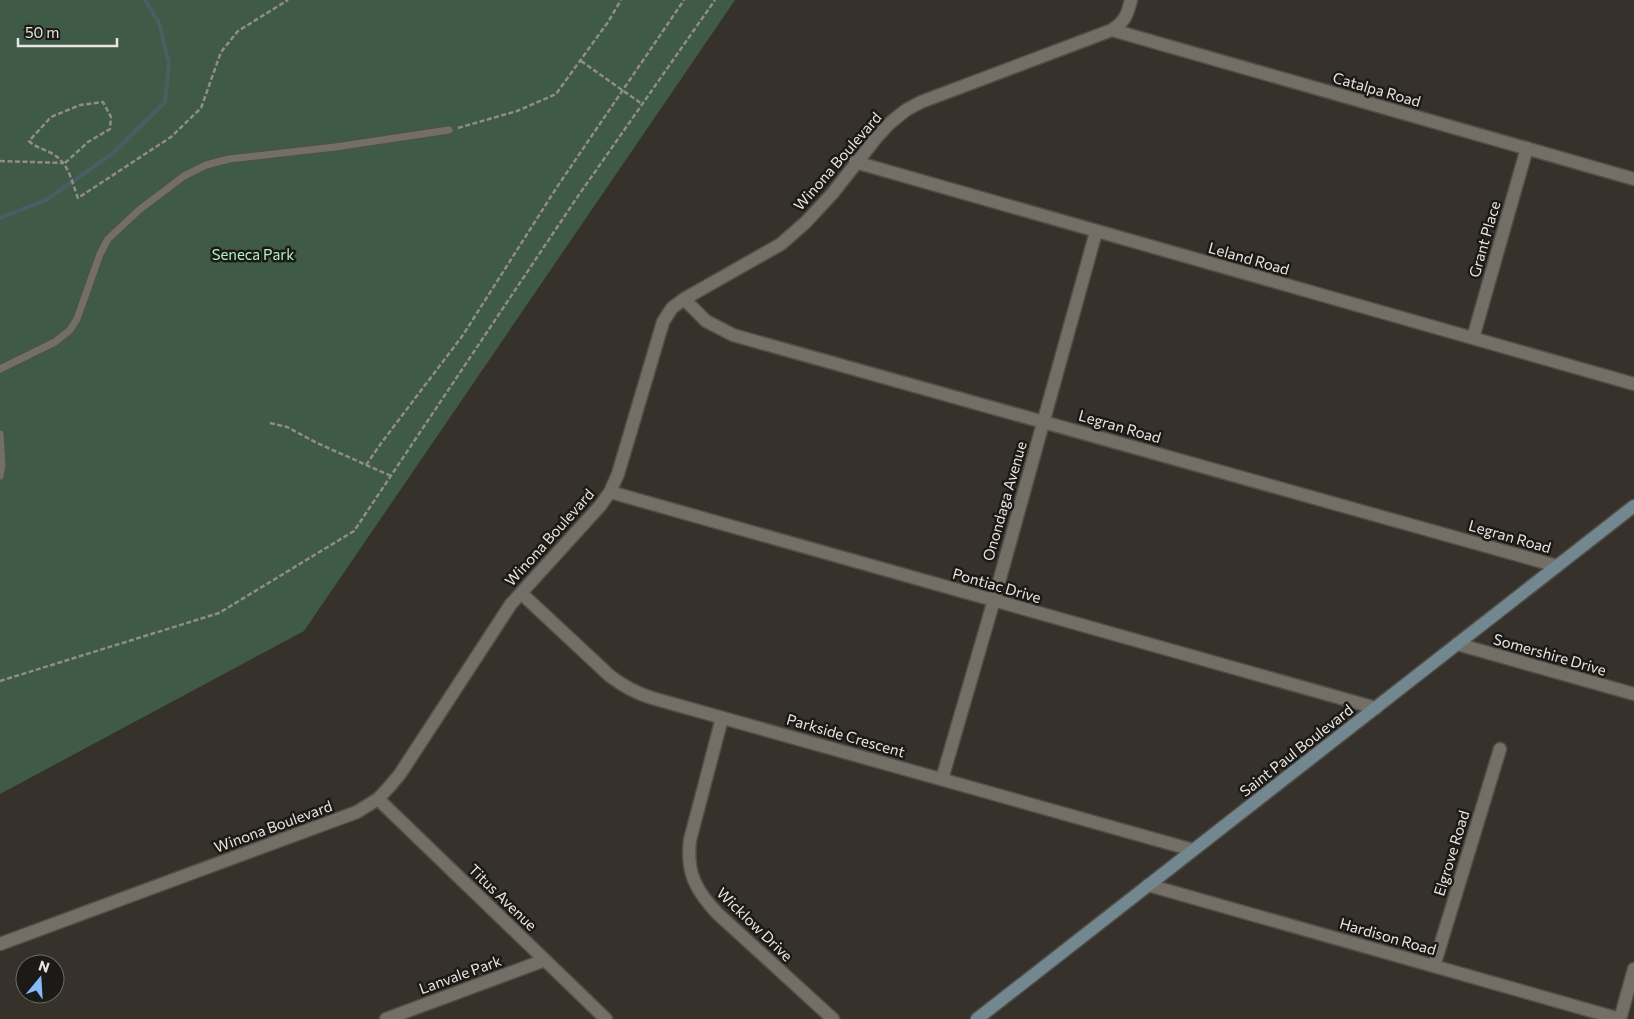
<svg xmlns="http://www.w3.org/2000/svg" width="1634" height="1019" font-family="Commissioner,sans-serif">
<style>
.green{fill:#405a48}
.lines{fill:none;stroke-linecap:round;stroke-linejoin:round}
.stream{stroke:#4a5e62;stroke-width:4}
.service-casing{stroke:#524f49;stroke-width:9}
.minor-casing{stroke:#524f49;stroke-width:15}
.secondary-casing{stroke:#524f49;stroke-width:15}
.path{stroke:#908d87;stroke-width:2.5;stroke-dasharray:5 2.5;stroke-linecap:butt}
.service{stroke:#736f66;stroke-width:7}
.minor{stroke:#736f66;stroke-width:12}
.secondary{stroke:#728790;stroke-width:12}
.labels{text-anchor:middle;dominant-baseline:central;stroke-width:5;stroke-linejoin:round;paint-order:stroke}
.street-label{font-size:15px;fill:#e8e6e1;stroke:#1c1a17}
.park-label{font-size:15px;fill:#aff2c5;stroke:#1c1a17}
</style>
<rect width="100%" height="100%" fill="#36322b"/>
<path class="green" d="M0,0H735L304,631L0,794Z"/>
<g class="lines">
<path class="stream" d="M0,218L46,200L112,154L165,102L169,64L159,23L145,0"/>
<defs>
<path id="service" d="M0,369L55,342L70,330L77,319L100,254L108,239L139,210L184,176L206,165L229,159L335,147L449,130
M0,434L2,465L0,476"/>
<path id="minor" d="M1112,30L1634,179
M855,162L1634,384
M684,299L706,321L733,335L1557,566
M1473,338L1527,148
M610,492L1376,708
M521,593L610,676C623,686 636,693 652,698L1193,850
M1457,644L1634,694
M722,718L690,840C686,873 696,891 718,914L833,1019
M942,779L994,600L1096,232
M378,799L606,1019
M1148,885L1620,1019
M0,944L357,812L378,799L390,786L400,774L511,604L600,506L610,492L618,474L663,322L672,308L684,299L781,244L806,222L832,194L876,138L890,123L906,110L921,102L1112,30C1125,21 1127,16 1131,0
M1434,966L1500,749
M386,1019L545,960
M1620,1019L1634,969"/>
<path id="secondary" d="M977,1019L1634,506"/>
</defs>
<use href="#service" class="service-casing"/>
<use href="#minor" class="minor-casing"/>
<use href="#secondary" class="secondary-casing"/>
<path class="path" d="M581,61L642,104
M458,128L517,111L556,94L608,22L621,0
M0,161L63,163
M65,163L88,142L110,129L111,117L103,102L80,105L51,117L29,141C36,148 45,149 53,154C69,163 72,183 78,198L171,137L201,108L221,52L238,31L288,0
M270,423L287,427L317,443L391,476
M366,465L382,442L463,335L557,187L684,0
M0,681L219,613L354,531L576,199L715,0"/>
<use href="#service" class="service"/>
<use href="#minor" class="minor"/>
<use href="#secondary" class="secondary"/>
</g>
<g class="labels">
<g class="street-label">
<text transform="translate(1377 89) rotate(16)">Catalpa Road</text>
<text transform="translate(837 161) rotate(-49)">Winona Boulevard</text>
<text transform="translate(1484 239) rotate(-74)">Grant Place</text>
<text transform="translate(1249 258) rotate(16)">Leland Road</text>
<text transform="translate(1120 426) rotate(16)">Legran Road</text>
<text transform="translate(1004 501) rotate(-74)">Onondaga Avenue</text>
<text transform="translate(1510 536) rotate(16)">Legran Road</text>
<text transform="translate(549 537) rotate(-48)">Winona Boulevard</text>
<text transform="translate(997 585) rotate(16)">Pontiac Drive</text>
<text transform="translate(1550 654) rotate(16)">Somershire Drive</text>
<text transform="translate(846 735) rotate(16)">Parkside Crescent</text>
<text transform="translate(1296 750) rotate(-38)">Saint Paul Boulevard</text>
<text transform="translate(273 826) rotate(-20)">Winona Boulevard</text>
<text transform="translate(1451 853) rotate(-73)">Elgrove Road</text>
<text transform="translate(503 897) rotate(44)">Titus Avenue</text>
<text transform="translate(755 924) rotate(44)">Wicklow Drive</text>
<text transform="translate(1388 936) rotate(16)">Hardison Road</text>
<text transform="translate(460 974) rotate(-20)">Lanvale Park</text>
</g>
<g class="park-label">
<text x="253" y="254">Seneca Park</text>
</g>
</g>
<g transform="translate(40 979) rotate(18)"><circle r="24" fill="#1c1a17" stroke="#6e6c68"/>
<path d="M0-4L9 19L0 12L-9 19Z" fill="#85bbfb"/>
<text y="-8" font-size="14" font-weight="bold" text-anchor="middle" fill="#e8e6e1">N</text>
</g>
<path d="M18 38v8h99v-8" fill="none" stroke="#e8e6e1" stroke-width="2.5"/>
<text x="25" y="38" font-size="15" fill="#e8e6e1" stroke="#1c1a17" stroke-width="4" paint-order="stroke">50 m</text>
</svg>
